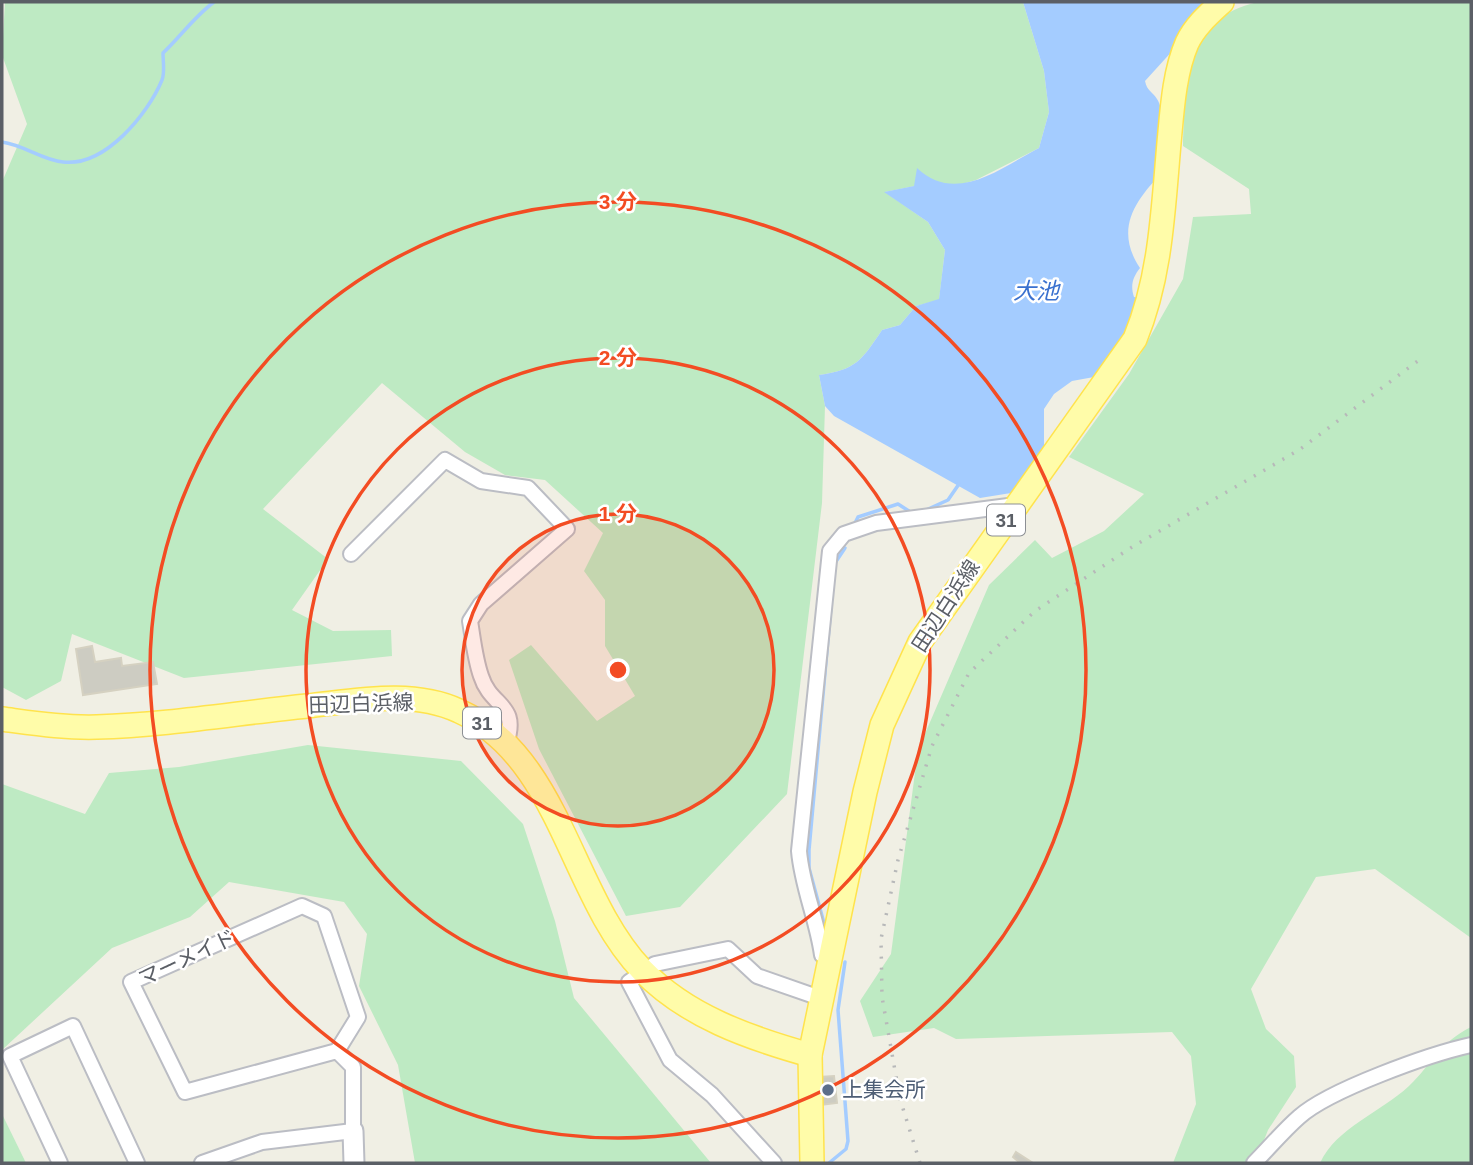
<svg xmlns="http://www.w3.org/2000/svg" width="1473" height="1165" font-family="Helvetica,'Noto Sans JP',sans-serif">
  <style>
    .green { fill: #beeac3 }
    .water { fill: #a4ccff }
    .lines { fill: none; stroke-linecap: round; stroke-linejoin: round }
    .stream { stroke: #a4ccff; stroke-width: 3.5 }
    .building { fill: #cdccc2; stroke: #d5d1c1; stroke-width: 2 }
    .minor-casing { stroke: #bbbdc4; stroke-width: 18 }
    .tertiary-casing { stroke: #bbbdc4; stroke-width: 23 }
    .primary-casing { stroke: #ffe34d; stroke-width: 26 }
    .minor { stroke: #fff; stroke-width: 14 }
    .tertiary { stroke: #fff; stroke-width: 19 }
    .primary { stroke: #fffca9; stroke-width: 23 }
    .rail { stroke: #b7b8b9; stroke-width: 3.5; stroke-dasharray: 2 9; stroke-linecap: butt }
    .ring { fill: none; stroke: #f34c23; stroke-width: 3.5 }
    .service-dot { fill: #5c6f8a; stroke: #fff; stroke-width: 2.5 }
    .labels { text-anchor: middle; stroke-width: 5; stroke-linejoin: round; paint-order: stroke }
    .shield { fill: #fff; stroke: #8c8f94; stroke-width: 2 }
    .shield-label { font-size: 19px; font-weight: bold; fill: #5b5f66 }
    .street-label { font-size: 21px; fill: #5b5f66; stroke: #fff }
    .service-label { font-size: 21px; fill: #4e5e75; stroke: #fff; text-anchor: start }
    .water-label { font-size: 23px; font-style: italic; fill: #3a71cf; stroke: #fff }
    .centre { fill: #f34c23; stroke: #fff; stroke-width: 3.5 }
    .ring-label { font-size: 21px; text-anchor: middle; font-weight: bold; fill: #f34c23; stroke: #fff; stroke-width: 5; stroke-linejoin: round; paint-order: stroke }
  </style>
  <rect width="100%" height="100%" fill="#f0efe4"/>
  <g class="green">
    <path d="M5,2H1023L1044,71L1049,112L1039,148L976,180L952,187L927,178L915,186L885,192L928,222L945,250L939,300L916,306L900,325L882,330C862,360 856,370 819,375L825,406L822,503L787,794L680,907L626,916L539,749L509,660L531,645L597,721L635,696L605,646V600L584,571L603,533L545,480L505,475L465,452L382,383L263,509L328,559L292,610L333,631L391,630L392,656L184,678L72,634L61,681L26,700L2,687V182L27,124L2,55Z"/>
    <path d="M1258,2H1471V938L1375,869L1316,877L1251,989L1266,1029L1294,1056L1296,1087L1268,1130L1255,1163H1173L1196,1104L1191,1056L1172,1032L956,1039L934,1028L873,1037L860,1001L891,954L918,750L989,585L1035,540L1052,558L1104,531L1144,494L1069,457L1129,374L1183,279L1193,217L1251,214L1249,189L1183,146C1186,82 1182,19 1258,2Z"/>
    <polygon points="308,745 461,761 523,824 555,921 574,998 711,1163 415,1163 398,1065 359,986 367,934 344,902 229,882 190,917 112,948 2,1050 2,784 85,814 109,773 179,767"/>
    <path d="M1471,1027V1163H1320C1337,1127 1380,1113 1409,1086C1433,1063 1439,1043 1471,1027Z"/>
    <polygon points="2,1114 26,1163 2,1163"/>
  </g>
  <path class="water" d="M1023,2H1205L1197,9L1175,48L1145,81C1147,91 1152,91 1157,99C1166,112 1163,154 1164,171C1135,200 1114,229 1140,268C1133,277 1130,285 1134,297L1145,299L1107,369L1094,377L1072,381L1054,394L1044,409V452L1011,493L980,498L834,416L825,406L819,375C856,370 862,360 882,330L900,325L916,306L939,299L945,250L928,222L884,192L914,186L917,168C956,205 1000,168 1039,148L1049,112L1044,71Z"/>
  <g class="lines">
    <g class="stream">
      <path d="M2,142C24,145 42,160 63,162C105,167 148,114 162,80C165,73 163,61 163,53C181,36 194,17 214,2"/>
      <polyline points="926,510 948,500 959,484"/>
      <polyline points="855,523 858,517 898,504 912,513"/>
      <polyline points="835,563 845,548"/>
      <polyline points="825,927 809,868 809,850 831,606"/>
      <polyline points="829,1163 846,1149 848,1141 838,1010 845,962"/>
    </g>
  </g>
  <g class="building">
    <polygon points="92,646 95,662 121,658 122,666 153,662 157,684 83,695 76,649"/>
    <polygon points="834,1076 837,1103 821,1105 819,1077"/>
    <polygon points="1016,1152 1033,1163 1020,1163 1013,1157"/>
  </g>
  <g class="lines">
    <g class="minor-casing">
      <g id="minor">
        <path d="M351,554L445,460L481,481L528,488L567,529L481,604L470,621C473,639 475,659 481,676C491,708 520,703 506,744"/>
        <path d="M829,959L822,955C817,919 802,887 799,851L830,551L844,534L876,523L1016,505"/>
        <polyline points="60,1163 10,1056 73,1026 137,1163"/>
        <polyline points="202,1163 262,1142 353,1131 353,1067 337,1051 358,1017 324,916 302,906 131,982 185,1092 337,1051"/>
        <polyline points="774,1163 712,1095 670,1060 629,982 655,964 728,949 757,976 823,999"/>
        <path d="M1254,1163C1269,1148 1283,1131 1299,1117C1329,1090 1430,1054 1471,1045"/>
      </g>
    </g>
    <g class="tertiary-casing">
      <polyline id="tertiary" points="353,1131 354,1163"/>
    </g>
    <g class="primary-casing">
      <g id="primary">
        <path d="M2,719C33,723 65,728 97,727C167,725 237,713 307,706C355,701 413,689 459,711C561,757 570,895 642,970C686,1016 749,1038 810,1055"/>
        <path d="M812,1163L810,1055L865,792L882,725L920,642L1135,339C1161,276 1163,210 1169,143C1172,111 1174,73 1187,43C1195,26 1209,14 1222,2"/>
      </g>
    </g>
    <use href="#minor" class="minor"/>
    <use href="#tertiary" class="tertiary"/>
    <use href="#primary" class="primary"/>
    <polyline class="rail" points="920,1163 900,1099 882,997 881,939 898,860 932,746 969,673 1035,611 1132,547 1299,450 1419,360"/>
  </g>
  <circle cx="618" cy="670" r="156" fill="#f34c23" fill-opacity=".12"/>
  <g class="ring">
    <circle cx="618" cy="670" r="156"/>
    <circle cx="618" cy="670" r="312"/>
    <circle cx="618" cy="670" r="468"/>
  </g>
  <circle class="service-dot" cx="828" cy="1090" r="7"/>
  <g class="labels">
    <g class="shield">
      <rect x="987" y="504.5" width="38" height="31" rx="5"/>
      <rect x="463" y="707.5" width="38" height="31" rx="5"/>
    </g>
    <g class="shield-label">
      <text x="1006" y="527">31</text>
      <text x="482" y="730">31</text>
    </g>
    <g class="street-label">
      <text transform="translate(946 606) rotate(-57)" y="7">田辺白浜線</text>
      <text transform="translate(361 704) rotate(-2)" y="7">田辺白浜線</text>
      <text transform="translate(187 958) rotate(-25)" y="7">マーメイド</text>
    </g>
    <g class="service-label">
      <text x="842" y="1097">上集会所</text>
    </g>
    <g class="water-label">
      <text x="1036" y="299">大池</text>
    </g>
  </g>
  <circle cx="618" cy="670" r="10" class="centre"/>
  <g class="ring-label">
    <text x="618" y="209">3 分</text>
    <text x="618" y="365">2 分</text>
    <text x="618" y="521">1 分</text>
  </g>
  <rect width="1473" height="1165" fill="none" stroke="#5b5f66" stroke-width="7"/>
</svg>
